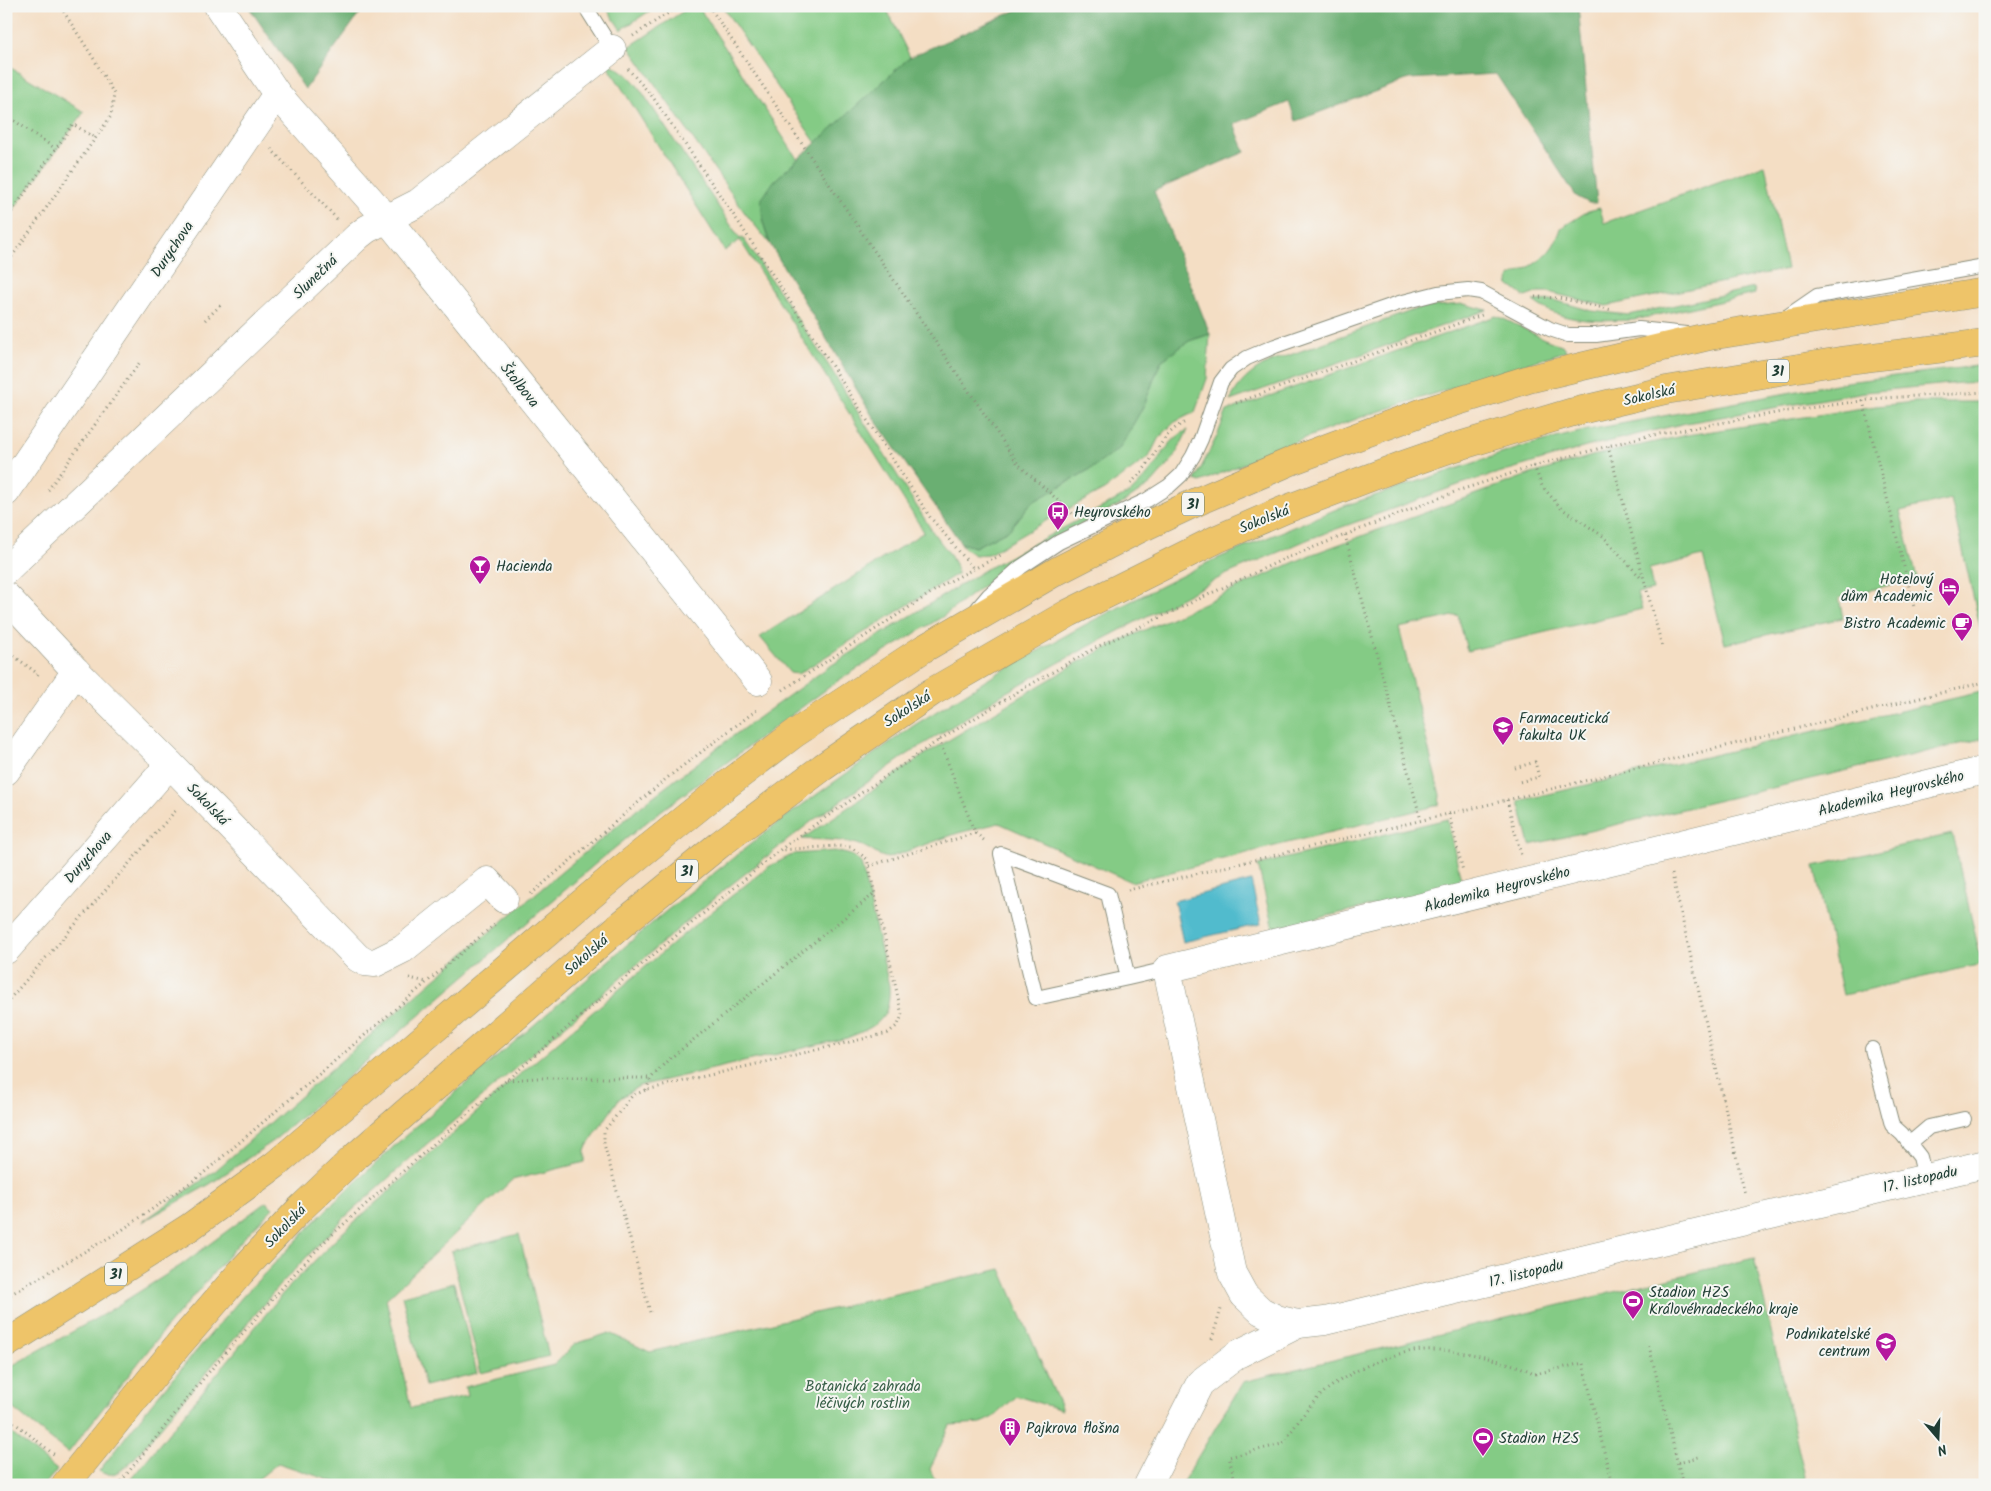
<svg xmlns="http://www.w3.org/2000/svg" width="1991" height="1491" font-family="Kalam,sans-serif">
  <style>
    .green { fill: #84cb85; stroke: #52845c }
    .forest { fill: #6baf72; stroke: #457653 }
    .water { fill: #51bbcd; stroke: #387c80 }
    .lines { fill: none; stroke-linecap: round; stroke-linejoin: round }
    .lane-casing { stroke: #8a8e7c; stroke-width: 16 }
    .street-casing { stroke: #8a8e7c; stroke-width: 29 }
    .primary-casing { stroke: #8a8e7c; stroke-width: 29 }
    .path { stroke: #8a8e7c; stroke-width: 3; stroke-dasharray: 1 4; stroke-linecap: butt }
    .lane { stroke: #fff; stroke-width: 14 }
    .street { stroke: #fff; stroke-width: 28 }
    .primary { stroke: #eec469; stroke-width: 28 }
    .labels { text-anchor: middle; stroke-width: 4; stroke-linejoin: round; paint-order: stroke }
    .shield { fill: #f6f6f2; stroke: #60746d; stroke-width: 1 }
    .shield-label { font-size: 14px; font-weight: bold; fill: #1f3d34 }
    .street-label { font-size: 15px; fill: #1f3d34; stroke: #f6f6f2 }
    .poi-label { font-size: 15px; fill: #1f3d34; stroke: #f6f6f2; text-anchor: start }
    .park-label { font-size: 15px; fill: #386048; stroke: #f6f6f2 }
  </style>
  <rect width="100%" height="100%" fill="#f6f6f2"/>
  <filter id="ink" filterUnits="userSpaceOnUse"><feTurbulence type="fractalNoise" baseFrequency=".02" numOctaves="2"/><feDisplacementMap in="SourceGraphic" scale="10" xChannelSelector="R" yChannelSelector="G"/><feConvolveMatrix kernelMatrix="1 2 1 2 8 2 1 2 1" color-interpolation-filters="sRGB"/></filter>
  <filter id="wash" filterUnits="userSpaceOnUse"><feTurbulence type="fractalNoise" baseFrequency=".0096" numOctaves="4" result="noise"/><feDisplacementMap in="SourceGraphic" scale="20" xChannelSelector="R" yChannelSelector="G"/><feGaussianBlur stdDeviation="1.12" result="paint"/><feColorMatrix in="noise" values="0 0 0 0 0 0 0 0 0 0 0 0 0 0 0 0 0 1.4 0 .05"/><feComposite in="paint" operator="in"/></filter>
  <g filter="url(#wash)">
    <rect width="100%" height="100%" fill="#f4dec4"/>
    <g class="green">
      <polygon points="605,6 657,6 621,30"/>
      <polygon points="691,6 698,6 798,160 774,181 763,222 770,244 745,213 629,47"/>
      <polygon points="722,6 885,6 910,57 816,143"/>
      <path d="M606,63C621,67 631,77 640,89L740,239L743,238L829,366L934,534L949,553L956,566L957,574L798,674L790,673L760,637L924,532L740,240L725,251Z"/>
      <polygon points="6,65 84,112 6,220"/>
      <path d="M1765,165L1787,269L1606,306L1548,292H1539L1525,297L1509,285L1508,281L1510,276C1535,266 1553,255 1561,228L1588,211L1600,208L1604,223Z"/>
      <path d="M1754,288L1755,294L1634,320C1600,321 1562,324 1533,301L1554,300L1592,311L1629,315Z"/>
      <path d="M1464,304L1487,310L1230,401C1238,383 1251,372 1268,363L1422,307Z"/>
      <path d="M1496,316C1519,324 1538,339 1562,345L1566,351L1362,417L1305,438L1200,482L1195,480L1217,436L1227,411Z"/>
      <polygon points="1210,334 1207,379 1195,412 1175,422 1158,439 1149,457 1104,490 1049,519 989,554 975,555 965,549 961,543 975,547 1010,529 1031,503 1094,467 1144,405 1161,361 1189,341"/>
      <path d="M1985,365V382L1960,383L1865,392L1686,423L1593,445L1461,484L1309,539L1225,575L1071,656L1003,694L905,756L812,821L718,895L414,1155L344,1218L278,1287L133,1460C123,1469 112,1480 99,1471L152,1403L244,1295L326,1210L404,1137L665,912L781,820L913,726L998,673L1090,622L1211,561L1344,506L1528,445L1588,430L1846,382Z"/>
      <path d="M1916,402H1985V648L1951,499L1900,511L1917,578L1839,598L1843,618L1838,619L1725,644L1703,556L1649,569L1653,590L1637,593L1642,609L1467,651L1458,615L1399,628L1435,775L1440,795L1439,805L1131,882L999,823L958,833L888,858C875,855 874,851 863,846C847,839 820,840 802,839L924,755L1077,663L1129,637L1310,555L1528,475L1592,456L1687,435L1876,406Z"/>
      <path d="M1188,430L1174,458L1151,484L1123,503L1031,550L942,617L839,680L658,813L600,860L272,1142L210,1184L142,1222L215,1171L454,962L565,869L651,798L733,736L827,668L952,590L988,568L1131,492C1139,484 1146,477 1153,468C1163,454 1171,437 1188,430Z"/>
      <polygon points="1985,691 1985,738 1530,845 1519,801"/>
      <polygon points="1447,819 1462,884 1273,929 1258,865"/>
      <polygon points="1952,834 1982,964 1843,995 1814,866"/>
      <path d="M835,851L851,855L861,863L889,986C891,1021 876,1026 847,1038L639,1086L619,1099L587,1146L585,1151V1162L512,1180L386,1299L411,1408L467,1396L465,1387L554,1365L575,1344L609,1333L650,1352L1001,1269L1062,1410L1017,1396L993,1417L981,1423L950,1425L930,1469L937,1485H344L278,1463L251,1485H126L284,1292L340,1235L498,1093L685,933L768,867L794,854Z"/>
      <polygon points="266,1202 273,1208 241,1241 164,1330 68,1453 6,1403 6,1369 104,1314 180,1266"/>
      <polygon points="519,1234 549,1356 481,1373 451,1251"/>
      <polygon points="1754,1258 1807,1485 1181,1485 1243,1382"/>
      <polygon points="454,1283 477,1373 425,1386 402,1296"/>
      <polygon points="6,1429 57,1470 44,1485 6,1485"/>
    </g>
    <g class="forest">
      <polygon points="248,6 365,6 305,89"/>
      <polygon points="1026,6 1578,6 1597,203 1589,203 1576,196 1496,74 1409,79 1296,121 1289,102 1234,124 1245,152 1154,191 1210,334 1189,341 1161,361 1144,405 1120,448 1094,467 1031,503 1010,529 975,547 961,543 873,417 770,244 763,222 761,200 774,181 910,57"/>
    </g>
    <polygon class="water" points="1251,881 1261,924 1183,942 1174,901"/>
  </g>
  <g filter="url(#ink)">
    <g class="lines">
      <g class="lane-casing">
        <g id="lane">
          <polyline points="585,6 612,49"/>
          <polyline points="1785,318 1817,296 1985,266"/>
          <polyline points="978,608 989,595 1021,567 1059,542 1147,500 1169,486 1181,475 1193,456 1201,439 1221,382 1231,369 1247,358 1275,346 1399,303 1438,293 1468,290 1481,292 1550,329 1568,335 1596,335 1639,329 1686,334"/>
          <polyline points="1128,978 1036,998 1001,854 1108,894 1128,978 1167,969"/>
          <polyline points="1872,1049 1892,1125 1902,1134 1920,1157 1925,1178"/>
          <polyline points="1909,1144 1929,1127 1964,1119"/>
        </g>
      </g>
      <g class="street-casing">
        <g id="street">
          <polyline points="218,6 277,94 388,220 758,681"/>
          <polyline points="6,492 277,94"/>
          <polyline points="6,570 358,236 367,229 418,203 612,49"/>
          <polyline points="6,596 76,671 170,764 358,958 365,962 375,963 403,949 487,881 504,899"/>
          <polyline points="1985,770 1167,969 1232,1273 1244,1295 1261,1311 1277,1319 1298,1324 1325,1321 1985,1164"/>
          <polyline points="6,771 76,671"/>
          <polyline points="6,950 170,764"/>
          <polyline points="1148,1485 1200,1383 1238,1354 1298,1324"/>
        </g>
      </g>
      <g class="primary-casing">
        <g id="primary">
          <polyline points="6,1344 190,1227 275,1165 622,869 724,787 794,734 923,649 1057,571 1139,529 1203,499 1294,460 1423,412 1529,379 1710,336 1985,292"/>
          <polyline points="65,1485 179,1344 241,1272 300,1209 356,1156 622,924 720,844 823,767 932,692 1069,613 1217,539 1284,510 1403,465 1449,449 1573,412 1666,390 1840,361 1985,343"/>
        </g>
      </g>
      <g class="path">
        <polyline points="709,6 1018,464 1073,514"/>
        <polyline points="633,36 679,6"/>
        <polyline points="628,69 652,96 739,223 930,517 974,569"/>
        <polyline points="6,115 56,149"/>
        <polyline points="271,149 337,219"/>
        <polyline points="6,220 73,124 95,138"/>
        <polyline points="6,265 111,116 114,94 94,59 60,6"/>
        <polyline points="1535,297 1559,298 1612,310"/>
        <polyline points="205,320 223,303"/>
        <polyline points="1863,401 1914,607"/>
        <polyline points="1236,403 1482,315"/>
        <polyline points="1608,446 1662,646"/>
        <polyline points="1534,466 1542,486 1561,508 1603,536 1642,579"/>
        <path d="M1131,483C1137,477 1144,470 1149,462C1159,447 1168,429 1186,422"/>
        <polyline points="48,490 140,362"/>
        <polyline points="1345,535 1421,820"/>
        <polyline points="6,650 38,674 37,676"/>
        <polyline points="783,690 946,583 1003,554"/>
        <polyline points="939,740 975,833 985,841"/>
        <polyline points="1515,768 1535,762 1539,777 1519,782"/>
        <polyline points="1507,800 1521,855"/>
        <polyline points="1449,814 1463,871"/>
        <polyline points="869,866 975,833"/>
        <polyline points="1672,874 1745,1195"/>
        <polyline points="1128,890 1507,800 1985,682"/>
        <polyline points="531,894 667,778 758,709"/>
        <polyline points="409,978 427,982"/>
        <polyline points="6,1003 176,810"/>
        <polyline points="507,1080 537,1078 651,1078"/>
        <polyline points="646,1090 651,1078 667,1061 875,893"/>
        <polyline points="6,1297 122,1230 200,1176 495,924"/>
        <polyline points="650,1312 604,1144 604,1131 632,1096 646,1090 888,1033 898,1025 902,1015 867,859 851,847 837,846 781,850"/>
        <polyline points="1212,1339 1221,1309"/>
        <polyline points="1649,1346 1683,1485"/>
        <polyline points="6,1416 56,1456"/>
        <polyline points="1678,1462 1699,1457"/>
        <polyline points="118,1485 207,1374 296,1272 327,1239 463,1118 618,984 780,850 810,828 939,740 1024,688 1099,646 1284,559 1457,491 1541,464 1642,437 1787,411 1883,398 1985,392"/>
        <path d="M1236,1485L1229,1457L1282,1444C1295,1427 1307,1407 1323,1393C1348,1372 1390,1352 1423,1350C1446,1349 1470,1353 1492,1359C1507,1363 1521,1366 1535,1374L1583,1363L1612,1485"/>
      </g>
      <use href="#lane" class="lane"/>
      <use href="#street" class="street"/>
      <use href="#primary" class="primary"/>
    </g>
  </g>
  <defs>
    <g id="bus-pin" transform="scale(1.125)"><path d="M0 17L-7.5 6A9.5 9.5 0 1 1 7.5 6Z" fill="#b5179e" stroke="#f6f6f2"/><path d="M-5-6H5V4H4V6H2V4H-2V6H-4V4H-5ZM-3.5-4V0h7V-4ZM-3.5 1.2v1.5H-2V1.2ZM2 1.2v1.5H3.5V1.2Z" fill="#fff"/></g>
    <g id="bar-pin" transform="scale(1.125)"><path d="M0 17L-7.5 6A9.5 9.5 0 1 1 7.5 6Z" fill="#b5179e" stroke="#f6f6f2"/><path d="M-6-5H6L.8 .8V4.5H3.5V6h-7V4.5H-.8V.8Z" fill="#fff"/></g>
    <g id="hotel-pin" transform="scale(1.125)"><path d="M0 17L-7.5 6A9.5 9.5 0 1 1 7.5 6Z" fill="#b5179e" stroke="#f6f6f2"/><path d="M-6-4.5h1.5V1H6V5H4.5V3h-9V5H-6ZM-4 0a1.8 1.8 0 1 1 3.6 0ZM.5 0V-2.5h3Q6-2.5 6 0Z" fill="#fff"/></g>
    <g id="cafe-pin" transform="scale(1.125)"><path d="M0 17L-7.5 6A9.5 9.5 0 1 1 7.5 6Z" fill="#b5179e" stroke="#f6f6f2"/><path d="M-5.5-4.5H6V0H3Q3 3.5 0 3.5H-2.5Q-5.5 3.5-5.5 0ZM3-3.2v2h1.7v-2ZM-6 4.5H4V6H-6Z" fill="#fff"/></g>
    <g id="university-pin" transform="scale(1.125)"><path d="M0 17L-7.5 6A9.5 9.5 0 1 1 7.5 6Z" fill="#b5179e" stroke="#f6f6f2"/><path d="M0-5L7-2L0 1L-7-2ZM-4 1L0 2.5L4 1V4Q0 6-4 4Z" fill="#fff"/></g>
    <g id="stadium-pin" transform="scale(1.125)"><path d="M0 17L-7.5 6A9.5 9.5 0 1 1 7.5 6Z" fill="#b5179e" stroke="#f6f6f2"/><path d="M0-5a6.5 5 0 1 0 0 10a6.5 5 0 1 0 0-10ZM-3.5-1.8h7v3.6h-7Z" fill="#fff"/></g>
    <g id="school-pin" transform="scale(1.125)"><path d="M0 17L-7.5 6A9.5 9.5 0 1 1 7.5 6Z" fill="#b5179e" stroke="#f6f6f2"/><path d="M0-5L7-2L0 1L-7-2ZM-4 1L0 2.5L4 1V4Q0 6-4 4Z" fill="#fff"/></g>
    <g id="building-pin" transform="scale(1.125)"><path d="M0 17L-7.5 6A9.5 9.5 0 1 1 7.5 6Z" fill="#b5179e" stroke="#f6f6f2"/><path d="M-4-6H4V6H1V3H-1V6H-4ZM-2.5-4.3h1.7v1.8h-1.7ZM.8-4.3h1.7v1.8H.8ZM-2.5-1h1.7V.8h-1.7ZM.8-1h1.7V.8H.8Z" fill="#fff"/></g>
  </defs>
  <g fill-rule="evenodd">
    <use href="#bus-pin" x="1058" y="512"/>
    <use href="#bar-pin" x="480" y="566"/>
    <use href="#hotel-pin" x="1949" y="588"/>
    <use href="#cafe-pin" x="1962" y="623"/>
    <use href="#university-pin" x="1503" y="727"/>
    <use href="#stadium-pin" x="1633" y="1301"/>
    <use href="#school-pin" x="1886" y="1343"/>
    <use href="#building-pin" x="1010" y="1428"/>
    <use href="#stadium-pin" x="1483" y="1438"/>
  </g>
  <g class="labels">
    <g class="shield">
      <rect x="1767" y="359.5" width="22" height="23" rx="4"/>
      <rect x="1182" y="492.5" width="22" height="23" rx="4"/>
      <rect x="676" y="859.5" width="22" height="23" rx="4"/>
      <rect x="105" y="1262.5" width="22" height="23" rx="4"/>
    </g>
    <g class="shield-label">
      <text x="1778" y="376">31</text>
      <text x="1193" y="509">31</text>
      <text x="687" y="876">31</text>
      <text x="116" y="1279">31</text>
    </g>
    <g class="street-label">
      <text transform="translate(172 249) rotate(-56)" y="5">Durychova</text>
      <text transform="translate(315 277) rotate(-44)" y="5">Slunečná</text>
      <text transform="translate(520 385) rotate(51)" y="5">Štolbova</text>
      <text transform="translate(1649 395) rotate(-13)" y="5">Sokolská</text>
      <text transform="translate(1264 519) rotate(-22)" y="5">Sokolská</text>
      <text transform="translate(907 709) rotate(-33)" y="5">Sokolská</text>
      <text transform="translate(1891 793) rotate(-14)" y="5">Akademika Heyrovského</text>
      <text transform="translate(208 804) rotate(46)" y="5">Sokolská</text>
      <text transform="translate(88 857) rotate(-49)" y="5">Durychova</text>
      <text transform="translate(1497 889) rotate(-14)" y="5">Akademika Heyrovského</text>
      <text transform="translate(586 955) rotate(-41)" y="5">Sokolská</text>
      <text transform="translate(1920 1179) rotate(-13)" y="5">17. listopadu</text>
      <text transform="translate(285 1226) rotate(-46)" y="5">Sokolská</text>
      <text transform="translate(1526 1273) rotate(-14)" y="5">17. listopadu</text>
    </g>
    <g class="poi-label">
      <text x="1074" y="517">Heyrovského</text>
      <text x="496" y="571">Hacienda</text>
      <text x="1933" y="584" text-anchor="end">Hotelový<tspan x="1933" dy="17">dům Academic</tspan></text>
      <text x="1946" y="628" text-anchor="end">Bistro Academic</text>
      <text x="1519" y="723">Farmaceutická<tspan x="1519" dy="17">fakulta UK</tspan></text>
      <text x="1649" y="1297">Stadion HZS<tspan x="1649" dy="17">Královéhradeckého kraje</tspan></text>
      <text x="1870" y="1339" text-anchor="end">Podnikatelské<tspan x="1870" dy="17">centrum</tspan></text>
      <text x="1026" y="1433">Pajkrova flošna</text>
      <text x="1499" y="1443">Stadion HZS</text>
    </g>
    <g class="park-label">
      <text x="863" y="1391">Botanická zahrada<tspan x="863" dy="17">léčivých rostlin</tspan></text>
    </g>
  </g>
  <rect width="1991" height="1491" fill="none" stroke="#f6f6f2" stroke-width="25"/>
  <g transform="translate(1938 1438) rotate(161)" stroke="#f6f6f2" stroke-width="4" paint-order="stroke">
  <path d="M0-4L9 19L0 12L-9 19Z" fill="#1f3d34"/>
  <text y="-8" font-size="14" font-weight="bold" text-anchor="middle" fill="#1f3d34">N</text>
  </g>
</svg>
